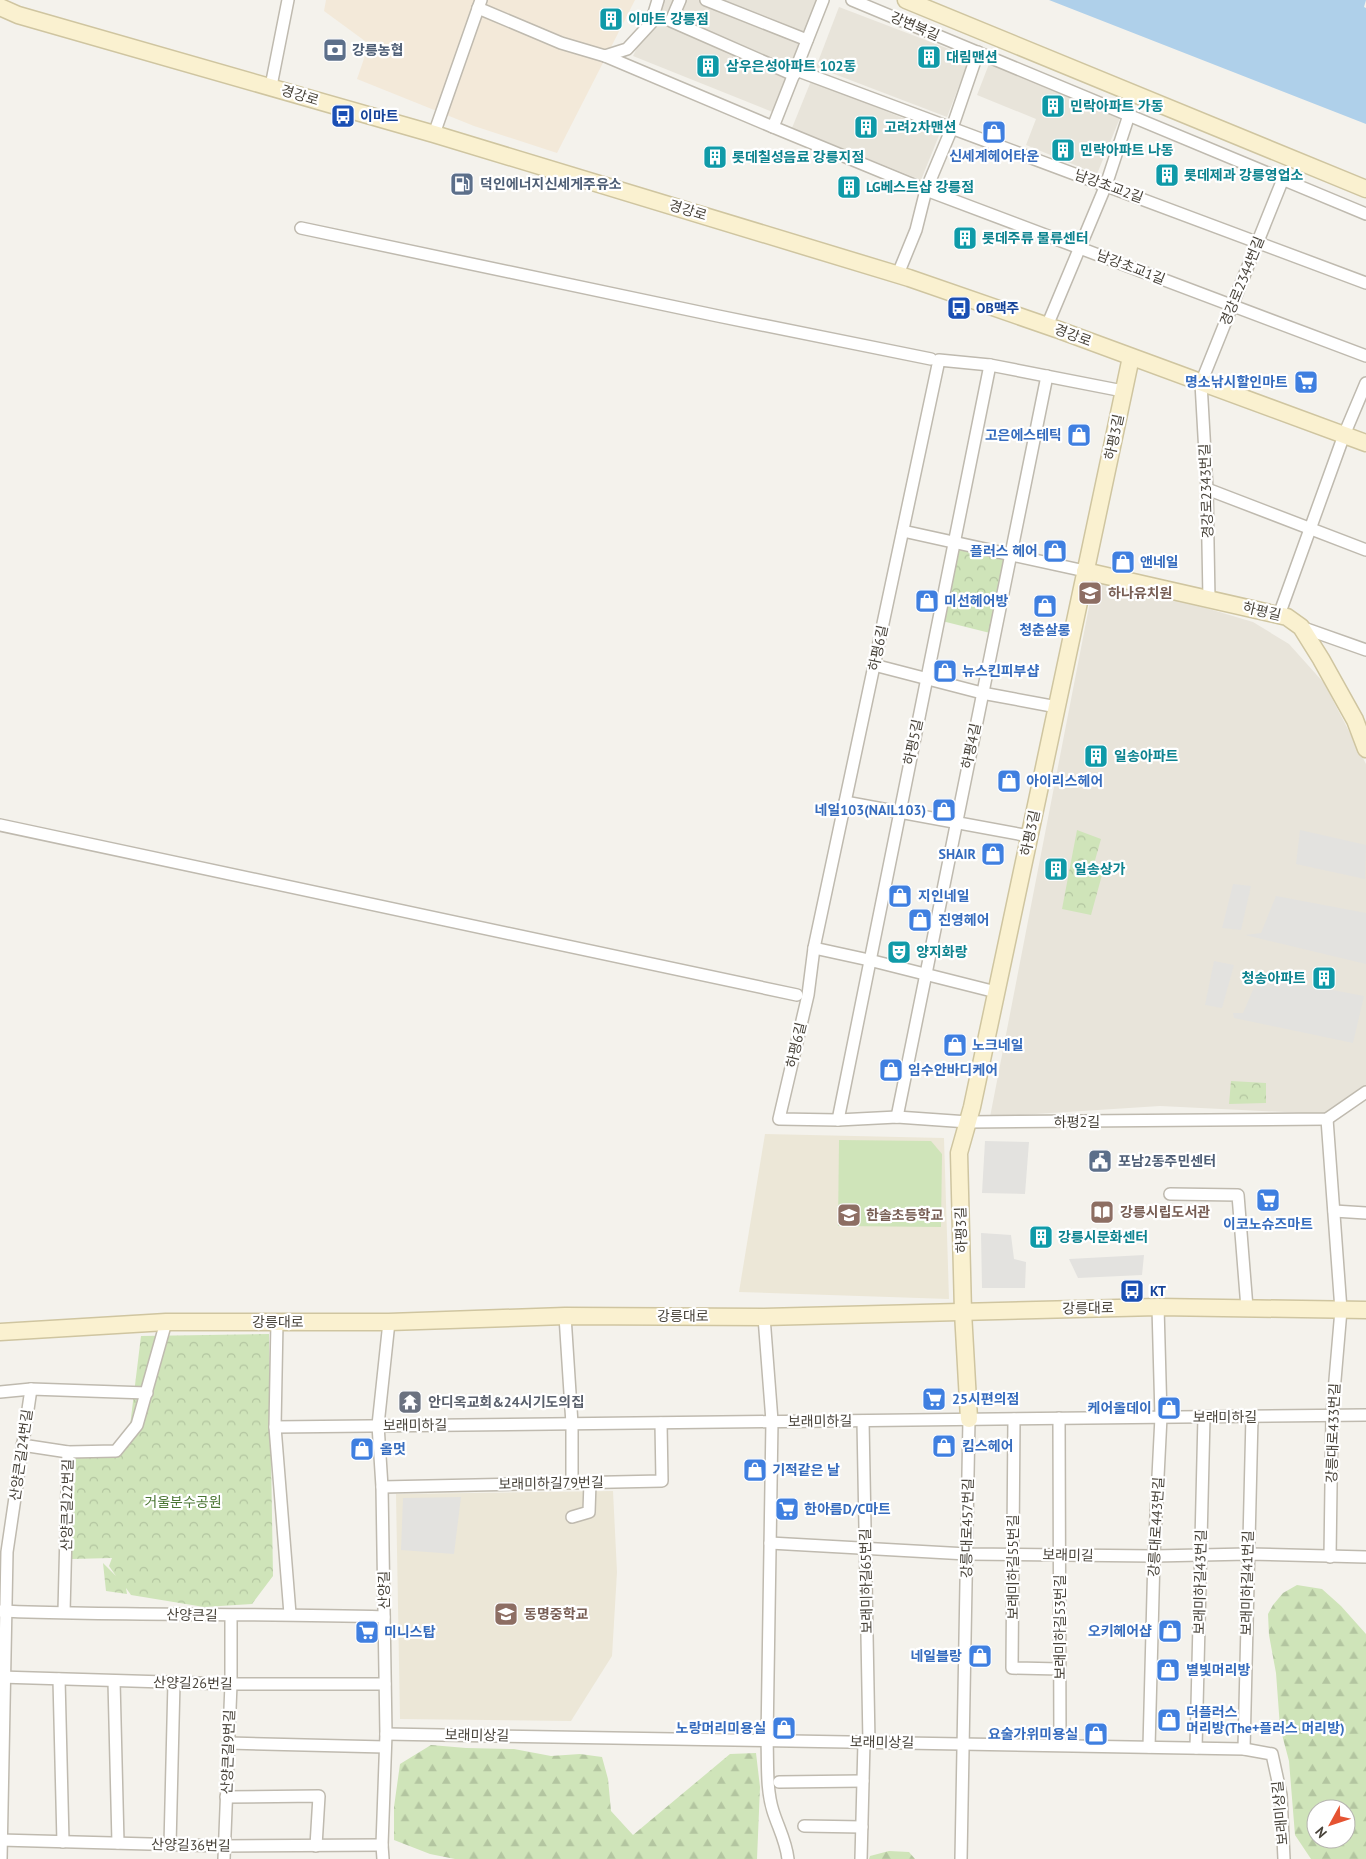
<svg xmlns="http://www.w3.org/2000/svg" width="1366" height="1859" font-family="'PT Sans','Noto Sans KR',sans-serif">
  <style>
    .residential { fill: #e8e4da }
    .commercial { fill: #f3e9d9 }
    .education { fill: #ece7d7 }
    .forest { fill: url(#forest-firs); fill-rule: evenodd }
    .park { fill: url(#park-crowns) }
    .pitch { fill: #cfe4b9 }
    .parking { fill: #e3e2df }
    .water { fill: #afd0ea }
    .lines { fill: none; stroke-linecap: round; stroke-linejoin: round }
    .street-casing { stroke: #bfbaaf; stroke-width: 14 }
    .secondary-casing { stroke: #cfc5a0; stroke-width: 19 }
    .street { stroke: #fff; stroke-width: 11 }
    .secondary { stroke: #faf1d0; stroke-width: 16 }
    .labels { text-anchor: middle; stroke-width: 4.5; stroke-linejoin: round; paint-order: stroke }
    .culture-label { font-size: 14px; font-weight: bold; fill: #0d838f; stroke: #fff; text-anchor: start }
    .street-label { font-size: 14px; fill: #48433a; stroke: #fff }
    .service-label { font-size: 14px; font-weight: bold; fill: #4e5e75; stroke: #fff; text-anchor: start }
    .transit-label { font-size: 14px; font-weight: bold; fill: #164399; stroke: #fff; text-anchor: start }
    .shop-label { font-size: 14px; font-weight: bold; fill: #366cbe; stroke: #fff; text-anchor: start }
    .education-label { font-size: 14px; font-weight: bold; fill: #785e54; stroke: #fff; text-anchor: start }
    .worship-label { font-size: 14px; font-weight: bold; fill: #5b616d; stroke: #fff; text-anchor: start }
    .park-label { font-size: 14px; fill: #497532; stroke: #fff }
  </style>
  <defs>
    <pattern id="forest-firs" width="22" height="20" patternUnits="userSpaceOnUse" patternTransform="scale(1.25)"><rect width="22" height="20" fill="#cfe4b9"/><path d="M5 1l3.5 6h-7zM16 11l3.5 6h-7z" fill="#b3c5a0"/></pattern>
    <pattern id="park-crowns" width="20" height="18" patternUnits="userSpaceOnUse" patternTransform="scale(1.25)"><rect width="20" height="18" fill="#cfe4b9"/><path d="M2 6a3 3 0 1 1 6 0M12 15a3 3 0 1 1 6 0" fill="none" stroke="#b3c5a0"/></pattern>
  </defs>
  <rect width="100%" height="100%" fill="#f4f2ec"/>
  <g class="residential">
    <polygon points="660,0 817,0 775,113 633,56"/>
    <polygon points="839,7 970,57 947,117 816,67"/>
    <polygon points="989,64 1120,118 1097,174 1026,145 1036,119 977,95"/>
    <polygon points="811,81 940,133 921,180 792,128"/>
    <polygon points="1094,581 1162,595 1253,622 1289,644 1324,683 1366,764 1366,1085 1326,1114 1160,1106 990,1117"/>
  </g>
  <polygon class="commercial" points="326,0 635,0 557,153 474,126 357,79 369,44 324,11"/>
  <g class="education">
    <polygon points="765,1134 944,1138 949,1299 739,1292"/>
    <polygon points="613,1491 617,1572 612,1656 571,1721 400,1719 396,1494"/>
  </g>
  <g class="forest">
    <path d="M1297,1585L1322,1589L1341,1606L1366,1634V1859H1311L1295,1835L1289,1761L1280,1727L1276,1673L1269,1635L1268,1614L1273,1605L1283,1593ZM1316,1809H1346V1839H1316Z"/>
    <polygon points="431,1745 466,1748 514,1749 551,1756 580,1754 602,1757 608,1779 611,1811 633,1835 730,1754 756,1753 760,1787 757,1859 455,1859 430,1854 394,1840 394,1807 400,1764"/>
    <polygon points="889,1851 909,1852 915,1859 869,1859 870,1856"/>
  </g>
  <g class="park">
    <polygon points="957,548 1006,558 990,633 942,621"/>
    <polygon points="1077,830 1101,839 1092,871 1102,875 1091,915 1062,909"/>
    <polygon points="1231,1081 1266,1083 1266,1103 1229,1104"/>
    <polygon points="269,1334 273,1576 252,1604 204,1607 131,1595 126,1588 127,1594 106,1591 103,1563 116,1576 109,1566 112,1558 72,1559 71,1452 112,1447 130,1426 141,1336"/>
  </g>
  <polygon class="pitch" points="839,1140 931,1141 942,1154 941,1227 838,1226"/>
  <g class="parking">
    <polygon points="1300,830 1366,845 1365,879 1296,864"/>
    <polygon points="1233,884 1251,886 1241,930 1222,928"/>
    <polygon points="1276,896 1366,913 1366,964 1245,935 1261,933"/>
    <polygon points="1214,961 1234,965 1222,1008 1205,1005"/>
    <polygon points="1259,976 1364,996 1353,1043 1234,1018 1233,1013 1243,1013"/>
    <polygon points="985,1141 1029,1142 1025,1194 982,1193"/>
    <polygon points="981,1233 1011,1235 1014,1259 1026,1262 1025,1288 982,1288"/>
    <polygon points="1144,1255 1142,1275 1078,1278 1069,1259"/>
    <polygon points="461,1497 454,1554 401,1550 403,1498"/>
  </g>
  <polygon class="water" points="1049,0 1366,0 1364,7 1366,8 1366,124"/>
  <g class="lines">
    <g class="street-casing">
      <g id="street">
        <polyline points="680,0 671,21 794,75"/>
        <polyline points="706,0 807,40"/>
        <polyline points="823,0 773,127 926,190 1366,356"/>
        <polyline points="852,0 1366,214"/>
        <polyline points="478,8 561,43 605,56 627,49 651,23 658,0"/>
        <polyline points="605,56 773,127"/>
        <polyline points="796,70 1366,283"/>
        <polyline points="271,86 288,0"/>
        <polyline points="434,134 481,0"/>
        <polyline points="301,228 718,316 931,359"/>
        <polyline points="898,274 916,230 926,190 952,128 978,52"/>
        <polyline points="1047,326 1106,185 1129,115"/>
        <polyline points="1123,391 990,365 939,360 814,948 808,995 779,1119 838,1120 897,1117 968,1122 1327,1119 1366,1092"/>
        <polyline points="1207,489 1366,550"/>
        <polyline points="903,531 1085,571"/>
        <polyline points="1209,599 1207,489 1201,383 1283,179"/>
        <polyline points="1279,615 1344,435 1366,383"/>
        <polyline points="1301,627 1366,650"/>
        <polyline points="874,665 982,693 1057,707"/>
        <polyline points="845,802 1029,836"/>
        <polyline points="0,825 797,995"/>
        <polyline points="814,948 869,960 996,992"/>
        <polyline points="897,1117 1047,376"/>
        <polyline points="1327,1119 1341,1310 1332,1415 1330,1557"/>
        <polyline points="838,1120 990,365"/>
        <polyline points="1170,1194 1238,1195 1247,1308"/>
        <polyline points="1334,1211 1366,1213"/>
        <polyline points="565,1316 572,1424 572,1483"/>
        <path d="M764,1317L772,1421L767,1740C768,1763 766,1789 773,1811C778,1827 786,1841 788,1859"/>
        <polyline points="277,1322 275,1427 290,1614"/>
        <polyline points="0,1392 31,1389 147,1393"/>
        <polyline points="1059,1418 1060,1745"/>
        <polyline points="1014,1419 1012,1668 1060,1669"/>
        <polyline points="863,1421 869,1742"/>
        <polyline points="275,1427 1366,1415"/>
        <polyline points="22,1445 68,1452 116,1451 137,1425 166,1322"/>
        <polyline points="382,1487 662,1481 661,1423"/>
        <polyline points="572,1517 589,1512 590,1482"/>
        <polyline points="770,1543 967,1554 1154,1556 1248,1554 1366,1557"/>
        <path d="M0,1611C128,1616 256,1613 384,1617"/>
        <polyline points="64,1612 68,1452"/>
        <polyline points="0,1677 231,1684 385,1684"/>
        <polyline points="59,1679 63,1842"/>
        <polyline points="114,1681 118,1843"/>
        <polyline points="386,1734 1244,1749 1272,1754 1281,1795 1284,1859"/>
        <polyline points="229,1743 385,1747"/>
        <polyline points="1149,1747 1154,1556 1161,1417 1158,1307"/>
        <polyline points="1196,1748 1204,1417"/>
        <polyline points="1244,1749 1252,1417"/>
        <polyline points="779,1782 863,1781"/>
        <polyline points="226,1797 319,1796 316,1846"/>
        <polyline points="804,1826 862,1827"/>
        <polyline points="0,1840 224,1846 382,1845"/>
        <polyline points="170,1845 174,1682"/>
        <polyline points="1,1859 7,1552 31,1389"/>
        <polyline points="224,1859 231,1684 231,1616"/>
        <polyline points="383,1859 382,1845 386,1734 382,1487 378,1425 389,1322"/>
        <polyline points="861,1859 864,1742"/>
        <polyline points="961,1859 969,1419"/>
      </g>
    </g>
    <g class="secondary-casing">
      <g id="secondary">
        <polyline points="906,0 1366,189"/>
        <polyline points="0,7 18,15 434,134 909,278 1059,330 1366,443"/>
        <polyline points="1085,571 1287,617 1301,627 1321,659 1355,720 1366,749"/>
        <polyline points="0,1332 166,1322 389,1322 565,1316 764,1317 1158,1307 1366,1310"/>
        <polyline points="969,1419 963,1312 959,1153 972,1107 1131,357"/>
      </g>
    </g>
    <use href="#street" class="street"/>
    <use href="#secondary" class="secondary"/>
  </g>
  <defs>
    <g id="building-square" transform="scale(1.25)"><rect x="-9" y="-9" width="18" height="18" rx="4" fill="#0f9aa8" stroke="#fff"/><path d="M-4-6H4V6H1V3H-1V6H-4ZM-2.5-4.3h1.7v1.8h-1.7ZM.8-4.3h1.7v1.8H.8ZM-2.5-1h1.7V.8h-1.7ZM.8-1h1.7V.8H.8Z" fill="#fff"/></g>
    <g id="bank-square" transform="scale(1.25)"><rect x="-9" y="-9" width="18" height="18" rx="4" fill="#5c6f8a" stroke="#fff"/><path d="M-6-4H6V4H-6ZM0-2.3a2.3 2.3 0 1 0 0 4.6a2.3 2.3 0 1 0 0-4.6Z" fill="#fff"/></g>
    <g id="bus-square" transform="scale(1.25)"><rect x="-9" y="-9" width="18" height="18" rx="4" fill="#1a4fb4" stroke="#fff"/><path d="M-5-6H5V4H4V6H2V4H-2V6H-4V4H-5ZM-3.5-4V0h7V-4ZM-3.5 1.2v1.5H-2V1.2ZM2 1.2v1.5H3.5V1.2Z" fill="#fff"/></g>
    <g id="shop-square" transform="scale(1.25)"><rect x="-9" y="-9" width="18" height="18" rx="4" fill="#3f7fe0" stroke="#fff"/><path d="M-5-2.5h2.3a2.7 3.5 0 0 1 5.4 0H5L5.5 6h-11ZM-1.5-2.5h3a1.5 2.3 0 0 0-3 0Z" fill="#fff"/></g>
    <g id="fuel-square" transform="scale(1.25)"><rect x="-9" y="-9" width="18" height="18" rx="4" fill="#5c6f8a" stroke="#fff"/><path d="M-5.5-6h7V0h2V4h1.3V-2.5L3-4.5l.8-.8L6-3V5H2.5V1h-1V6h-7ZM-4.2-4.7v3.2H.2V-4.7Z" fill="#fff"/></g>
    <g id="supermarket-square" transform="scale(1.25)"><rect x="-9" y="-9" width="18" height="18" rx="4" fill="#3f7fe0" stroke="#fff"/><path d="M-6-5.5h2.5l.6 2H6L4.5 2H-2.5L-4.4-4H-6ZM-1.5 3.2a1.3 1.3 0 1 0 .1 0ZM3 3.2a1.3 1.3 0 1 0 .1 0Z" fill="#fff"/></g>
    <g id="school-square" transform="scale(1.25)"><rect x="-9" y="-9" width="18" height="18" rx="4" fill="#8d6e63" stroke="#fff"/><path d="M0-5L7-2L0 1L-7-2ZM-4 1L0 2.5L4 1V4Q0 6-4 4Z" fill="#fff"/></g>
    <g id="theatre-square" transform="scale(1.25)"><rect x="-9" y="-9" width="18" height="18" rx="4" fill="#0f9aa8" stroke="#fff"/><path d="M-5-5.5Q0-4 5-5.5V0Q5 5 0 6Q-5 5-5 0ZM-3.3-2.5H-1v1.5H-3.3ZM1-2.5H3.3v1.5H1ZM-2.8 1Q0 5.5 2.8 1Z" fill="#fff"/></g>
    <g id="civic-square" transform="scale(1.25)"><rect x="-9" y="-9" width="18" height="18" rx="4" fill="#5c6f8a" stroke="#fff"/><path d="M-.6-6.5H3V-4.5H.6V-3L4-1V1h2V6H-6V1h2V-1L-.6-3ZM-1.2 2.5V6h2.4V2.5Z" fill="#fff"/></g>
    <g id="library-square" transform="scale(1.25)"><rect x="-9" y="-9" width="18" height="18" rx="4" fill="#8d6e63" stroke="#fff"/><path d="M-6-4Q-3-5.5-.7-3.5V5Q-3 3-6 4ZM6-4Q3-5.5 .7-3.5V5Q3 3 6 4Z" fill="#fff"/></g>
    <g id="temple-square" transform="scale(1.25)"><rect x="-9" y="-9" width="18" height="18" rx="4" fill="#6b7280" stroke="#fff"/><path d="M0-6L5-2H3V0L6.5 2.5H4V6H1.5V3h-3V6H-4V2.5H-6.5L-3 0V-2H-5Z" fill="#fff"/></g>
  </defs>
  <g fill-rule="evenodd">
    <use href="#building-square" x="611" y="19"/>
    <use href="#bank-square" x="335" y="50"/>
    <use href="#building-square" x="929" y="57"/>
    <use href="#building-square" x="708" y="66"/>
    <use href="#building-square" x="1053" y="106"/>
    <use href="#bus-square" x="343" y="116"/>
    <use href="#building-square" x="866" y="127"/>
    <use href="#shop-square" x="994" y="132"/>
    <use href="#building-square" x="1063" y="150"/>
    <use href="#building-square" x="715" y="157"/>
    <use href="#building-square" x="1167" y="175"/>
    <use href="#fuel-square" x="462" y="184"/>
    <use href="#building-square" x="849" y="187"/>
    <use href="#building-square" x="965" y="238"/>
    <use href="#bus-square" x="959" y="308"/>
    <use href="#supermarket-square" x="1306" y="382"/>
    <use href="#shop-square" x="1079" y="435"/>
    <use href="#shop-square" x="1055" y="551"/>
    <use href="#shop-square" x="1123" y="562"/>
    <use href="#school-square" x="1090" y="593"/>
    <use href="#shop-square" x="927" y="601"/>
    <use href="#shop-square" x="1045" y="606"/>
    <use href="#shop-square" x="945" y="671"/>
    <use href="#building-square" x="1096" y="756"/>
    <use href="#shop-square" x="1009" y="781"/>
    <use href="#shop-square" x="944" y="810"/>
    <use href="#shop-square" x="993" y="854"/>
    <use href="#building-square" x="1056" y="869"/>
    <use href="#shop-square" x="900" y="896"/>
    <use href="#shop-square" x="920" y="920"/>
    <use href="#theatre-square" x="899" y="952"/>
    <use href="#building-square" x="1324" y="978"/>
    <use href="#shop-square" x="955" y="1045"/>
    <use href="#shop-square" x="891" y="1070"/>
    <use href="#civic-square" x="1100" y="1161"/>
    <use href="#supermarket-square" x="1268" y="1200"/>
    <use href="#library-square" x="1102" y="1212"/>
    <use href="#school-square" x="849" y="1215"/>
    <use href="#building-square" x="1041" y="1237"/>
    <use href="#bus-square" x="1132" y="1291"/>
    <use href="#supermarket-square" x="934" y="1399"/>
    <use href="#temple-square" x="410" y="1402"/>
    <use href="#shop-square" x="1169" y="1408"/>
    <use href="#shop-square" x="944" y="1446"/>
    <use href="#shop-square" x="362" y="1449"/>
    <use href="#shop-square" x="755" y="1470"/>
    <use href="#supermarket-square" x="787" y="1509"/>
    <use href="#school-square" x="506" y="1614"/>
    <use href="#shop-square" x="1170" y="1631"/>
    <use href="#supermarket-square" x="367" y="1632"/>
    <use href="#shop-square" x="980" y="1656"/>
    <use href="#shop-square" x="1168" y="1670"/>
    <use href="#shop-square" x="1169" y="1720"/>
    <use href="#shop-square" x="784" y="1728"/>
    <use href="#shop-square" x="1096" y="1734"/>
  </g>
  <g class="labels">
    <g class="culture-label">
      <text x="628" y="24">이마트 강릉점</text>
      <text x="946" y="62">대림맨션</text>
      <text x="726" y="71">삼우은성아파트 102동</text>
      <text x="1070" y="111">민락아파트 가동</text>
      <text x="884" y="132">고려2차맨션</text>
      <text x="1080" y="155">민락아파트 나동</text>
      <text x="732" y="162">롯데칠성음료 강릉지점</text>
      <text x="1184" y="180">롯데제과 강릉영업소</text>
      <text x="866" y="192">LG베스트샵 강릉점</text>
      <text x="982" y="243">롯데주류 물류센터</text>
      <text x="1114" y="761">일송아파트</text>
      <text x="1074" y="874">일송상가</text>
      <text x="916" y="957">양지화랑</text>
      <text x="1306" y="983" text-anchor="end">청송아파트</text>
      <text x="1058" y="1242">강릉시문화센터</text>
    </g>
    <g class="street-label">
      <text transform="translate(915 26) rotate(23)" y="5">강변북길</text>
      <text transform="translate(300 95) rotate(17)" y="5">경강로</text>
      <text transform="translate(1109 186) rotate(20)" y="5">남강초교2길</text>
      <text transform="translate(688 210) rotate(17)" y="5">경강로</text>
      <text transform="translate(1131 267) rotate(21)" y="5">남강초교1길</text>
      <text transform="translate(1242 281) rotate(-68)" y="5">경강로2344번길</text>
      <text transform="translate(1073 335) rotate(20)" y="5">경강로</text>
      <text transform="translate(1114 437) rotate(-78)" y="5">하평3길</text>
      <text transform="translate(1206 491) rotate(-92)" y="5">경강로2343번길</text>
      <text transform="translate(1262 611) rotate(13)" y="5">하평길</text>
      <text transform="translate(878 648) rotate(-78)" y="5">하평6길</text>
      <text transform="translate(913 742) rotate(-78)" y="5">하평5길</text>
      <text transform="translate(971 746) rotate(-78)" y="5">하평4길</text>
      <text transform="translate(1030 833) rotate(-78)" y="5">하평3길</text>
      <text transform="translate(796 1045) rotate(-77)" y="5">하평6길</text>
      <text x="1077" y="1127">하평2길</text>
      <text transform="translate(961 1230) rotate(-92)" y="5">하평3길</text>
      <text transform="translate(1088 1308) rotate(-1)" y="5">강릉대로</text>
      <text x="683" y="1321">강릉대로</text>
      <text x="278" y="1327">강릉대로</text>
      <text x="1225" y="1422">보래미하길</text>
      <text transform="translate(820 1421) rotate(-1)" y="5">보래미하길</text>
      <text transform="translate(415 1425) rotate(-1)" y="5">보래미하길</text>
      <text transform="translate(1333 1433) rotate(-88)" y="5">강릉대로433번길</text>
      <text transform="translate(21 1455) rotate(-82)" y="5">산양큰길24번길</text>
      <text transform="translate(551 1483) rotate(-1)" y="5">보래미하길79번길</text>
      <text transform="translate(67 1505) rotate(-89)" y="5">산양큰길22번길</text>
      <text transform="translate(1156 1527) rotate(-87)" y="5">강릉대로443번길</text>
      <text transform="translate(967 1528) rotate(-89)" y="5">강릉대로457번길</text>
      <text transform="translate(1068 1555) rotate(1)" y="5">보래미길</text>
      <text transform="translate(1013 1567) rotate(-90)" y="5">보래미하길55번길</text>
      <text transform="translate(866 1581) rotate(-91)" y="5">보래미하길65번길</text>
      <text transform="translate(1200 1582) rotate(-89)" y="5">보래미하길43번길</text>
      <text transform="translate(1247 1583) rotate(-89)" y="5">보래미하길41번길</text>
      <text transform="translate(384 1590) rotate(-91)" y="5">산양길</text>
      <text transform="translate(192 1615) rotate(1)" y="5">산양큰길</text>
      <text transform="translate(1060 1627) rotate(-90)" y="5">보래미하길53번길</text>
      <text transform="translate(193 1683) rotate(1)" y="5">산양길26번길</text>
      <text transform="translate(477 1735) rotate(1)" y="5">보래미상길</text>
      <text transform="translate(882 1742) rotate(1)" y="5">보래미상길</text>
      <text transform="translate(228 1752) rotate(-88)" y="5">산양큰길9번길</text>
      <text transform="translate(1280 1813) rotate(-95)" y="5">보래미상길</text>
      <text transform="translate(191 1845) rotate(1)" y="5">산양길36번길</text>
    </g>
    <g class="service-label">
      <text x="352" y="55">강릉농협</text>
      <text x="480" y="189">덕인에너지신세게주유소</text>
      <text x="1118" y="1166">포남2동주민센터</text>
    </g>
    <g class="transit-label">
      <text x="360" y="121">이마트</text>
      <text x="976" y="313">OB맥주</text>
      <text x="1150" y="1296">KT</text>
    </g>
    <g class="shop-label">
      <text x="994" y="161" text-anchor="middle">신세계헤어타운</text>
      <text x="1288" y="387" text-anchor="end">명소낚시할인마트</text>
      <text x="1062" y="440" text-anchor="end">고은에스테틱</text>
      <text x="1038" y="556" text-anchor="end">플러스 헤어</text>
      <text x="1140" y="567">앤네일</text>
      <text x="944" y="606">미선헤어방</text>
      <text x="1045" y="635" text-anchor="middle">청춘살롱</text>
      <text x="962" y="676">뉴스킨피부샵</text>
      <text x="1026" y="786">아이리스헤어</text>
      <text x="926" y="815" text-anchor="end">네일103(NAIL103)</text>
      <text x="976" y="859" text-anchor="end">SHAIR</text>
      <text x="918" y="901">지인네일</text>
      <text x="938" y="925">진영헤어</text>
      <text x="972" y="1050">노크네일</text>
      <text x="908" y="1075">임수안바디케어</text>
      <text x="1268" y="1229" text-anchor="middle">이코노슈즈마트</text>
      <text x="952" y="1404">25시편의점</text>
      <text x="1152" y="1413" text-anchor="end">케어올데이</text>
      <text x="962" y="1451">킴스헤어</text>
      <text x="380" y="1454">올멋</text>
      <text x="772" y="1475">기적같은 날</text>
      <text x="804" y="1514">한아름D/C마트</text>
      <text x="1152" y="1636" text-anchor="end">오키헤어샵</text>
      <text x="384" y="1637">미니스탑</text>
      <text x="962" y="1661" text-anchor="end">네일블랑</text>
      <text x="1186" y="1675">별빛머리방</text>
      <text x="1186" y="1717">더플러스<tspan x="1186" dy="16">머리방(The+플러스 머리방)</tspan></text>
      <text x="766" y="1733" text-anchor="end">노랑머리미용실</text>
      <text x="1078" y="1739" text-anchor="end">요술가위미용실</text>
    </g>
    <g class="education-label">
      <text x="1108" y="598">하나유치원</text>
      <text x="1120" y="1217">강릉시립도서관</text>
      <text x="866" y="1220">한솔초등학교</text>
      <text x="524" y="1619">동명중학교</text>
    </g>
    <g class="worship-label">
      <text x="428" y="1407">안디옥교회&amp;24시기도의집</text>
    </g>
    <g class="park-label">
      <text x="183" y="1507">거울분수공원</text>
    </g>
  </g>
  <g transform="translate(1331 1824) rotate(230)"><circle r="24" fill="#ffffff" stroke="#b6b4b0"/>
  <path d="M0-4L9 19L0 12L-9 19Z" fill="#e55332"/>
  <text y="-8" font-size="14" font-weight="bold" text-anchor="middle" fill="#48433a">N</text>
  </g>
</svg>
